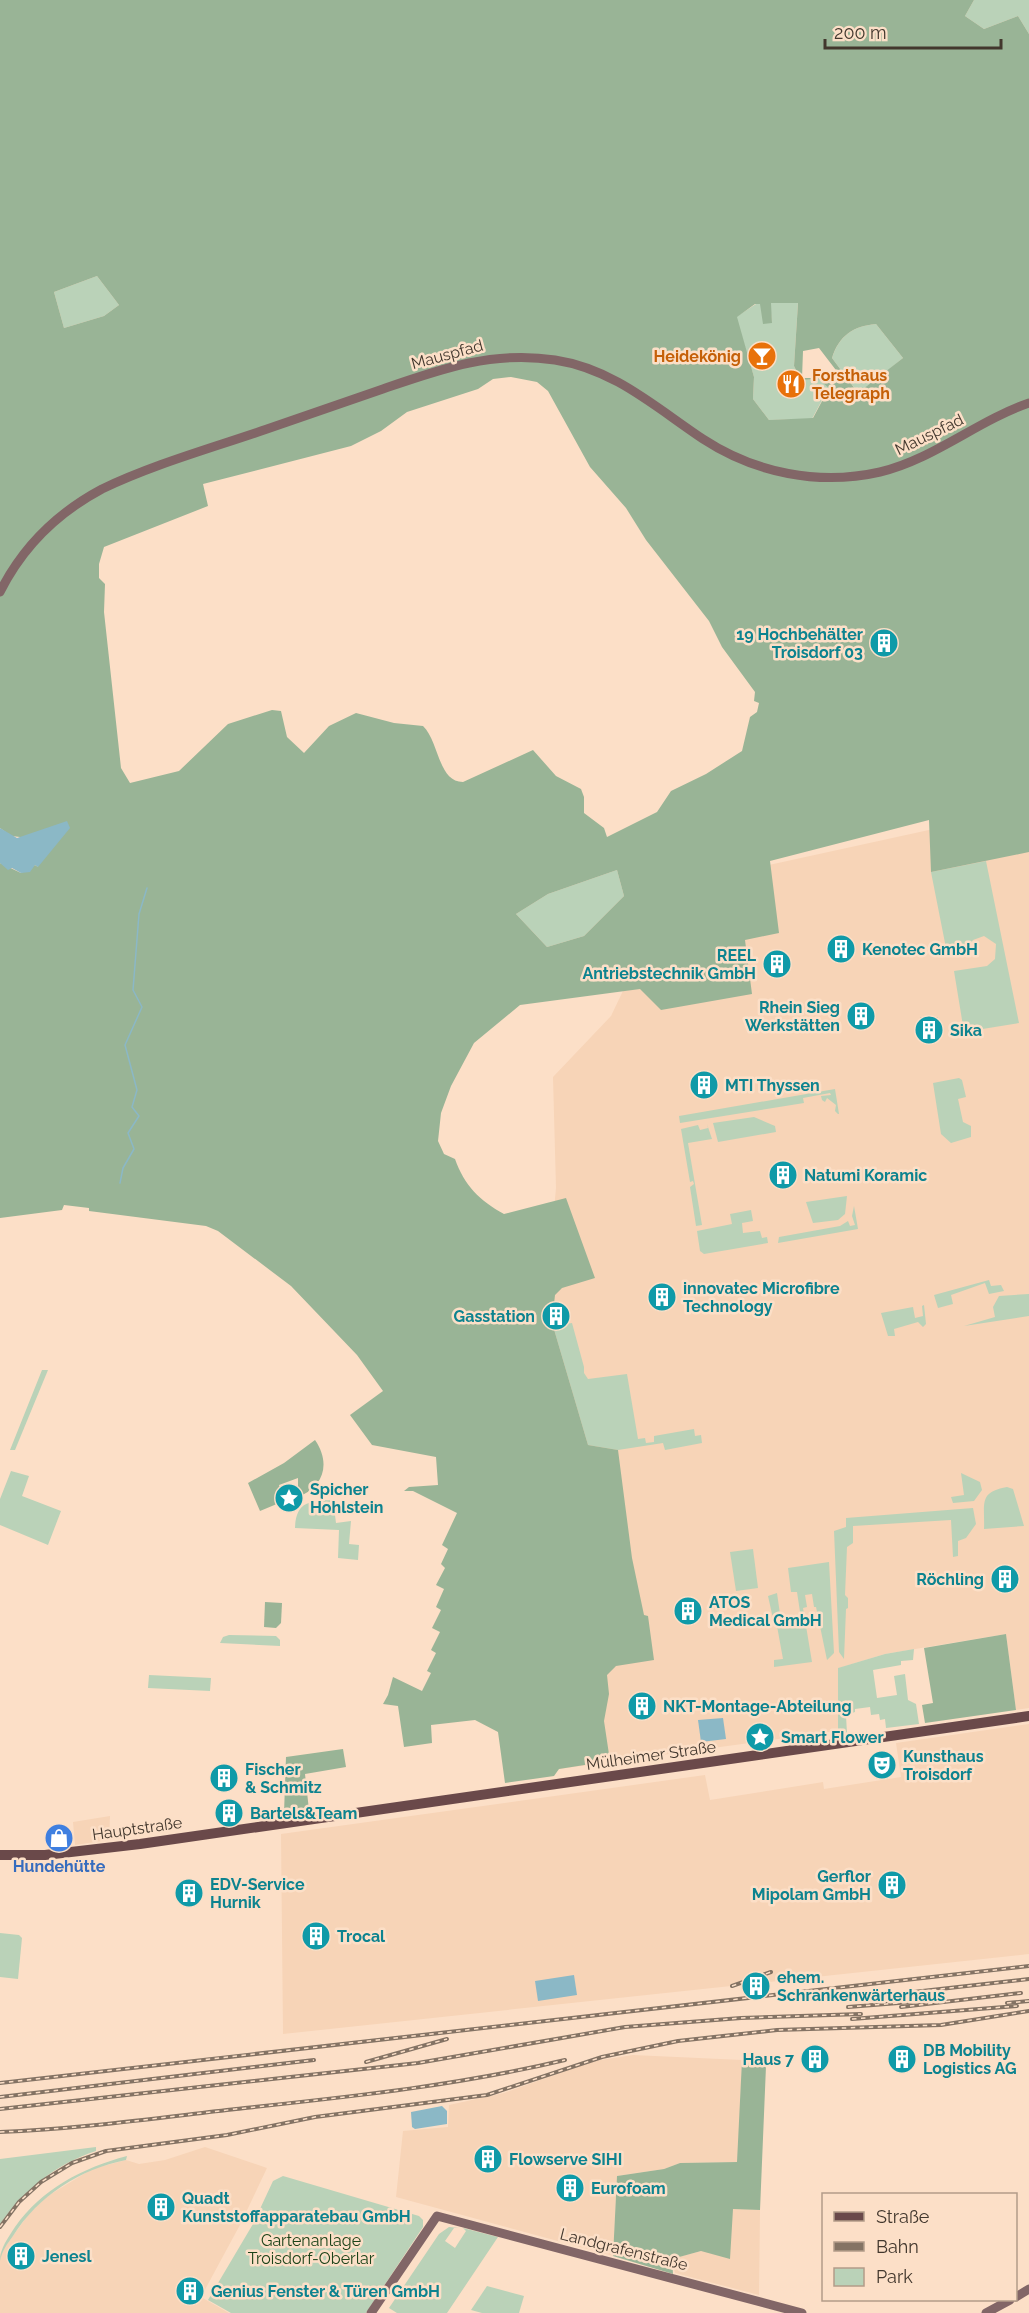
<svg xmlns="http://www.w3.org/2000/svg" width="1029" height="2313" font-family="Raleway,sans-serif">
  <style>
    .built { fill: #f7d4b7 }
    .green { fill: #bad2b8 }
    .forest { fill: #99b496; fill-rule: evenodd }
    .water { fill: #8bb8c6 }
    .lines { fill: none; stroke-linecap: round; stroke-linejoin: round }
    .stream { stroke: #8bb8c6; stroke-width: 1.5 }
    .secondary { stroke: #826667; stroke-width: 9 }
    .primary { stroke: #6a494a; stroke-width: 10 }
    .rail-casing { stroke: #847364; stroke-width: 4 }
    .rail { stroke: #fcdfc7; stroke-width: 1.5; stroke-dasharray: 4.5; stroke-linecap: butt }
    .labels { text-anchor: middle; stroke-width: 5; stroke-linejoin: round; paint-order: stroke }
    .street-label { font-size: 16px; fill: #42372d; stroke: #fcdfc7 }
    .food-label { font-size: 16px; font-weight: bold; fill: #c56008; stroke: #fcdfc7; text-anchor: end }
    .culture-label { font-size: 16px; font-weight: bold; fill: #0d838f; stroke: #fcdfc7; text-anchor: start }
    .shop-label { font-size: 16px; font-weight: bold; fill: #366cbe; stroke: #fcdfc7 }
    .park-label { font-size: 16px; fill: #1b4319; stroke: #fcdfc7 }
  </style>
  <rect width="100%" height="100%" fill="#fcdfc7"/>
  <g class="built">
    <polygon points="1029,808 1029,1708 1016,1710 1006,1634 885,1654 839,1668 838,1731 559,1769 553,1326 548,1327 545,1306 556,1188 553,1077 611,1016 673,886"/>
    <polygon points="1029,1724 1029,1954 283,2034 281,1834 705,1775 710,1800 817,1783 823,1782 824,1789 901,1777 896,1743"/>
    <polygon points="110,1816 109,1840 75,1845 73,1822"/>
    <polygon points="633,2055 742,2060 738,2162 680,2163 664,2169 617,2176 613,2256 396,2197 403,2131 448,2127 449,2105 504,2093 594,2061"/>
    <polygon points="205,2147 267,2168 241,2223 201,2297 229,2313 0,2313 0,2254 28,2215 46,2197 92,2169 126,2160 139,2164 165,2160"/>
    <polygon points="732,2208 760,2210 759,2295 675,2273 671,2259 701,2251"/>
  </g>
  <g class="green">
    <polygon points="974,0 1029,0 1029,34 1018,16 984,29 965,16"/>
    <polygon points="97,276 119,305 104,316 64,328 54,292"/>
    <polygon points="798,302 794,366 801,380 818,379 829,387 812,419 769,420 753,399 754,377 736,317 756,304 761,304 772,323 770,303"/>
    <path d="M876,324L903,358L859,394L832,358C839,336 853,326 876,324Z"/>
    <polygon points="986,861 1019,1023 964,1032 954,971 987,966 995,959 996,944 984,936 973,940 963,952 946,948 931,872"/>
    <polygon points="617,870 624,896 584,936 547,947 516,914 548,894"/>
    <polygon points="959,1078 962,1080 966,1097 958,1099 963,1122 971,1126 971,1137 951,1143 941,1134 933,1083"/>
    <polygon points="835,1089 839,1114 838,1114 835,1111 836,1105 827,1098 825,1102 822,1100 821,1096 831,1095 830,1093 803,1098 804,1103 680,1123 679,1116"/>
    <polygon points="754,1117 775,1126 776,1132 718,1142 713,1123"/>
    <polygon points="707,1124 712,1139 688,1143 702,1225 696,1226 690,1187 694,1184 693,1181 690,1182 681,1129 698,1125 700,1130 708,1128"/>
    <polygon points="847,1196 845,1214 838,1220 813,1223 806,1202"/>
    <polygon points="854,1206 858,1229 778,1243 779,1237 840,1226 848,1221 850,1226 855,1225 852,1216"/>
    <polygon points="751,1210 753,1221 742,1223 743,1233 760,1231 762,1238 767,1237 768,1243 704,1254 700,1251 697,1231 732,1224 730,1214"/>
    <polygon points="989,1280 991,1286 1001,1285 1004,1291 989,1294 985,1283 951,1295 953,1304 938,1308 934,1295"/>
    <polygon points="1029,1294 1029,1316 964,1326 995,1317 993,1307 999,1296"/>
    <polygon points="924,1305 926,1324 923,1327 918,1322 894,1329 895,1336 888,1336 881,1313 913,1307 915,1318 923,1316 922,1306"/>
    <polygon points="572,1323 584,1367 584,1373 588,1379 627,1374 638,1439 645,1438 646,1443 654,1442 654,1436 694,1429 695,1436 701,1435 702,1443 665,1450 663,1443 618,1450 588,1445 553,1326"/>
    <polygon points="42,1370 48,1370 15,1450 10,1450"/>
    <polygon points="11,1471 29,1476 22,1496 61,1511 48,1545 0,1525 0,1499"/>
    <polygon points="961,1473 980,1482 982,1490 974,1501 953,1503 951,1497 964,1495"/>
    <path d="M1007,1487L1013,1489L1024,1526L984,1529C985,1504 978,1492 1007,1487Z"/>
    <path d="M333,1500L336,1523L351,1521L349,1544L359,1545L358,1560L338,1558L339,1530L295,1528C296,1501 310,1501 333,1500Z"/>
    <polygon points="973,1508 976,1524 966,1538 958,1541 958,1556 953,1557 951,1520 853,1526 853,1543 847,1547 845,1595 848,1598 848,1608 846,1609 844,1659 839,1652 834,1531 846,1527 846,1518"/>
    <polygon points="753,1549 758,1588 736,1591 730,1552"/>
    <polygon points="829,1562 834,1653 827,1660 816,1607 814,1607 812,1594 805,1595 807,1607 803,1608 812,1662 774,1667 774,1660 783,1659 777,1626 774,1623 768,1596 777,1593 782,1628 802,1625 797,1592 791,1592 788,1568"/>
    <polygon points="229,1635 276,1636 280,1640 280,1646 220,1643 223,1637"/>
    <polygon points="914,1649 913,1660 901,1661 901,1665 873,1670 877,1698 897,1695 894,1676 905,1674 908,1700 916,1704 919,1724 886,1728 885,1719 880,1720 879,1714 871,1715 870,1707 855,1709 855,1712 846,1715 847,1734 838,1735 838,1668 885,1654"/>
    <polygon points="149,1675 211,1678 210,1691 148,1688"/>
    <polygon points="0,1933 19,1935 22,1938 18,1979 0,1977"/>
    <path d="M96,2147V2151C56,2164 24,2190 0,2224V2159Z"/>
    <path d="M127,2156L126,2160C80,2169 38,2196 13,2236C7,2244 2,2251 0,2261C0,2248 8,2238 15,2227C42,2189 82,2168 127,2156Z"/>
    <polygon points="283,2176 419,2216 423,2220 423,2227 366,2313 231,2313 208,2300 253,2224 273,2181"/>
    <polygon points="449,2227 459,2228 454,2228 445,2241 455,2248 466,2231 463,2228 498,2237 447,2313 397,2313 389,2308 439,2234"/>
    <polygon points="487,2286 524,2296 519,2313 482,2313 471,2310"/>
  </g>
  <g class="forest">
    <path d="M0,0H974L965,16L984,29L1018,16L1029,34V852L931,872L929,820L770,861L779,933L745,940L752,994L661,1010L640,989L520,1005L474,1043L451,1086L441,1113L438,1141L444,1154L455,1159C464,1185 480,1201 504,1214L566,1198L595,1278L562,1288L555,1295L554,1304L545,1306L548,1327L553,1326L588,1445L618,1450L632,1558L644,1615L648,1616L654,1660L616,1666L607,1675L609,1694L604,1721L610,1761L559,1769L554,1776L505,1783L498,1732L475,1720L431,1725L432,1743L404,1747L398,1706L383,1704L388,1695L393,1677L422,1691L431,1673L427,1671L436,1653L431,1650L440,1632L432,1628L441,1610L436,1607L444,1589L436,1585L445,1568L441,1564L448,1549L442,1545L457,1513L413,1491H404L409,1487L438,1485L436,1457L372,1445L350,1415L383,1391L357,1355L291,1286L218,1231L206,1226L89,1211V1208L64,1205L62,1210L0,1218V863L21,873L35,865L38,867L20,837L11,836L0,828ZM97,276L119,305L104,316L64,328L54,292ZM771,303H798L794,366L801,380L818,379L829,388L813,418L769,420L753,399L754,377L737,317L755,304H760L763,324L772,323ZM876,324L903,358L858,393L832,358C839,336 853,326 876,324ZM819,348L842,378L832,385L822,378H802L803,351ZM511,377L537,382L548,391L590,467L626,508L646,540L709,621L722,647L755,692L754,701L759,703L757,712L750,717L742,751L706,774L671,791L657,812L607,837L604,828L584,813V797L581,789L556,776L533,750L463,782C438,782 439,741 423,726L394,723L356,713L329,726L304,753L287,737L281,711L272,710L228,724L179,771L130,783L121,768L104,612L105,584L99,578V564L104,547L208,506L203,484L351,446L381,431L407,412L478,389L493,379ZM617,870L624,896L584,936L547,947L516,914L548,894Z"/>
    <path d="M315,1440C331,1463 324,1487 298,1497V1478L279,1485L284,1501L260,1511L248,1483L284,1463Z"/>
    <polygon points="265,1602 282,1603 281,1623 276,1628 264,1627"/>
    <polygon points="1006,1634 1016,1710 925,1723 922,1705 933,1703 924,1648"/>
    <polygon points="343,1749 346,1767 305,1774 309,1810 284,1813 286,1757"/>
    <polygon points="742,2060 766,2066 760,2210 733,2209 730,2259 701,2251 672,2259 673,2274 613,2256 617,2176 664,2169 680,2163 737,2162"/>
  </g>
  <g class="water">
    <polygon points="67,821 70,828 38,867 35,865 30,872 21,873 12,868 8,870 0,863 0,828 17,838"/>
    <polygon points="723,1718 726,1739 701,1742 698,1720"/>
    <polygon points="574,1975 577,1995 538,2001 535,1981"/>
    <polygon points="442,2106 447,2111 447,2124 415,2129 412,2127 411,2112"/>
  </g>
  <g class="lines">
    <polyline class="stream" points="120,1183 123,1168 134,1149 128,1133 139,1116 132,1107 137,1090 125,1045 142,1007 133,990 139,914 147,888"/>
    <g class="secondary">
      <path d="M0,592C23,546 57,513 102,489C154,464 212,448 267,429C304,416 342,403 380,390C438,370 492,350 555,360C614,369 655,407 703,439C755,473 819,486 880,472C934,459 977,421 1029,403"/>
      <polyline points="1016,2297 1029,2289"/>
      <polyline points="371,2313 437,2216 802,2313"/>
      <polyline points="986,2313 1010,2300"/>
    </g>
    <polyline class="primary" points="0,1855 45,1855 140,1844 1029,1716"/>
    <g class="rail-casing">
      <g id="rail">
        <polyline points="732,1986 771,1972"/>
        <polyline points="860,1998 1029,1979"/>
        <polyline points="1007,2003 1029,2001"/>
        <polyline points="848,2007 911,2002"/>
        <polyline points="901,2007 1021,1993"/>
        <polyline points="852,2019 1017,2006"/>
        <polyline points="366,2062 447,2039"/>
        <polyline points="0,2083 1029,1966"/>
        <polyline points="0,2097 314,2060"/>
        <polyline points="0,2109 418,2063 625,2027 741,2018 861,2014"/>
        <path d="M0,2132C79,2129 157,2118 236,2109C347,2097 456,2086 565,2060"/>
        <polyline points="0,2227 19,2202 41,2182 72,2163 106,2151 227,2135 315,2117 487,2095 602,2057 678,2041 777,2030 941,2025 1029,2011"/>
      </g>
    </g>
    <use href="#rail" class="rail"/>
  </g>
  <defs>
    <g id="bar-disc" transform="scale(1.5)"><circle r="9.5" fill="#e8710a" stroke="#fcdfc7"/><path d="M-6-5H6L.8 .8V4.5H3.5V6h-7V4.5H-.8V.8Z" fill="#fff"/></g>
    <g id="restaurant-disc" transform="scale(1.5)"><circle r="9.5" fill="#e8710a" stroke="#fcdfc7"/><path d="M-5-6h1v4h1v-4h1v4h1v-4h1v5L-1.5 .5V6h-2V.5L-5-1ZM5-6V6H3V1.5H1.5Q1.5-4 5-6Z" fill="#fff"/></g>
    <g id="building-disc" transform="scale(1.5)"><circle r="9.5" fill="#0f9aa8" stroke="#fcdfc7"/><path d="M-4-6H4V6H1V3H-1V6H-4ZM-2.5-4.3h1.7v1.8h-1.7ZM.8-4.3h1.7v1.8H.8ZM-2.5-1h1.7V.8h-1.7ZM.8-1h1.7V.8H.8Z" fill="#fff"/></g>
    <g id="sight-disc" transform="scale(1.5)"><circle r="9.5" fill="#0f9aa8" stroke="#fcdfc7"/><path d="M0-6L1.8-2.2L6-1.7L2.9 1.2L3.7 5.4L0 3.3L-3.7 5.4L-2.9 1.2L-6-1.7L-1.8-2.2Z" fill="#fff"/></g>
    <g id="theatre-disc" transform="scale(1.5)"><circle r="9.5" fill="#0f9aa8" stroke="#fcdfc7"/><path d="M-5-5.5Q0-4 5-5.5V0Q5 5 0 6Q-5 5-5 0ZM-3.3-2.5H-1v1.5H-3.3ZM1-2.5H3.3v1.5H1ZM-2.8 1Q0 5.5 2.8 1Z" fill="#fff"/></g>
    <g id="shop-disc" transform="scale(1.5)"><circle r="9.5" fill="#3f7fe0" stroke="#fcdfc7"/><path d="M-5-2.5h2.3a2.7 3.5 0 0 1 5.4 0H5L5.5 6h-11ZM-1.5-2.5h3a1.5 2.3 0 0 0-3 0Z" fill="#fff"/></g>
  </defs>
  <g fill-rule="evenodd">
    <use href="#bar-disc" x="762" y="356"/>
    <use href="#restaurant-disc" x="791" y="384"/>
    <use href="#building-disc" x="884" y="643"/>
    <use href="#building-disc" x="841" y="949"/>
    <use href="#building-disc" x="777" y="964"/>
    <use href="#building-disc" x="861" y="1016"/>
    <use href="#building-disc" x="929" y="1030"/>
    <use href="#building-disc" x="704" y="1085"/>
    <use href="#building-disc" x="783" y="1175"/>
    <use href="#building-disc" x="662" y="1297"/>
    <use href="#building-disc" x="556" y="1316"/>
    <use href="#sight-disc" x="289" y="1498"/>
    <use href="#building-disc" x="1005" y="1579"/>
    <use href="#building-disc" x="688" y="1611"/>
    <use href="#building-disc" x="642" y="1706"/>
    <use href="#sight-disc" x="760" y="1737"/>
    <use href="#theatre-disc" x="882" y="1765"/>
    <use href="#building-disc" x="224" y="1778"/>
    <use href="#building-disc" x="229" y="1813"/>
    <use href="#shop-disc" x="59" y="1838"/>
    <use href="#building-disc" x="892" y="1885"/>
    <use href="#building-disc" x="189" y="1893"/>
    <use href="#building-disc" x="316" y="1936"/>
    <use href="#building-disc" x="756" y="1986"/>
    <use href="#building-disc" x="815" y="2059"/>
    <use href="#building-disc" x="902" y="2059"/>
    <use href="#building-disc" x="488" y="2159"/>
    <use href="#building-disc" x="570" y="2188"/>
    <use href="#building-disc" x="161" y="2207"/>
    <use href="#building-disc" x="21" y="2256"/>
    <use href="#building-disc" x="190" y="2291"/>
  </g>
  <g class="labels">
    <g class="street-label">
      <text transform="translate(447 354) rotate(-15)" y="6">Mauspfad</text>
      <text transform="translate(929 434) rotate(-26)" y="6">Mauspfad</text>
      <text transform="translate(651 1755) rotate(-8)" y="6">Mülheimer Straße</text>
      <text transform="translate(137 1828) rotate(-8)" y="6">Hauptstraße</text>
      <text transform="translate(624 2249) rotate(14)" y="6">Landgrafenstraße</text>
    </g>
    <g class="food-label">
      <text x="741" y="362">Heidekönig</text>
      <text x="812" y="381" text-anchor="start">Forsthaus<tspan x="812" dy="18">Telegraph</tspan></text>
    </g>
    <g class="culture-label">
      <text x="863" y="640" text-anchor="end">19 Hochbehälter<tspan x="863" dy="18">Troisdorf 03</tspan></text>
      <text x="862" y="955">Kenotec GmbH</text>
      <text x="756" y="961" text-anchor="end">REEL<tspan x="756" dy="18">Antriebstechnik GmbH</tspan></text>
      <text x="840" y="1013" text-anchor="end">Rhein Sieg<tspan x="840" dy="18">Werkstätten</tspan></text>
      <text x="950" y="1036">Sika</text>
      <text x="725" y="1091">MTI Thyssen</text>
      <text x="804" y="1181">Natumi Koramic</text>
      <text x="683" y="1294">innovatec Microfibre<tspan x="683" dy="18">Technology</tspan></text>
      <text x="535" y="1322" text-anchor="end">Gasstation</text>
      <text x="310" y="1495">Spicher<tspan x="310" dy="18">Hohlstein</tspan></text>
      <text x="984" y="1585" text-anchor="end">Röchling</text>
      <text x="709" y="1608">ATOS<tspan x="709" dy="18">Medical GmbH</tspan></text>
      <text x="663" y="1712">NKT-Montage-Abteilung</text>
      <text x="781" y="1743">Smart Flower</text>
      <text x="903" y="1762">Kunsthaus<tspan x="903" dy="18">Troisdorf</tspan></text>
      <text x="245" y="1775">Fischer<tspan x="245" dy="18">&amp; Schmitz</tspan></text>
      <text x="250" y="1819">Bartels&amp;Team</text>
      <text x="871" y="1882" text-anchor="end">Gerflor<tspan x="871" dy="18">Mipolam GmbH</tspan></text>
      <text x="210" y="1890">EDV-Service<tspan x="210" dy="18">Hurnik</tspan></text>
      <text x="337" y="1942">Trocal</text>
      <text x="777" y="1983">ehem.<tspan x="777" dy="18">Schrankenwärterhaus</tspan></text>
      <text x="923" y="2056">DB Mobility<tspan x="923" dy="18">Logistics AG</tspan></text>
      <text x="794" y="2065" text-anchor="end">Haus 7</text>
      <text x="509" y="2165">Flowserve SIHI</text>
      <text x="591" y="2194">Eurofoam</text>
      <text x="182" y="2204">Quadt<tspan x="182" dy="18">Kunststoffapparatebau GmbH</tspan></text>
      <text x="42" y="2262">Jenesl</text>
      <text x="211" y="2297">Genius Fenster &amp; Türen GmbH</text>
    </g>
    <g class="shop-label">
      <text x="59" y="1872">Hundehütte</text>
    </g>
    <g class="park-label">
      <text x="311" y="2246">Gartenanlage<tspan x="311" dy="18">Troisdorf-Oberlar</tspan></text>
    </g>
  </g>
  <rect x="822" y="2193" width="195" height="108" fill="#fcdfc7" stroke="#b29c89" stroke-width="1.5"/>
  <rect x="834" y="2212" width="30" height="9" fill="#6a494a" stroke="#b29c89" stroke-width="1.5"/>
  <text x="876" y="2223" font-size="18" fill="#42372d">Straße</text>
  <rect x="834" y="2242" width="30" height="9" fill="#847364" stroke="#b29c89" stroke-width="1.5"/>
  <text x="876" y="2253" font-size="18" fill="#42372d">Bahn</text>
  <rect x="834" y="2268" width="30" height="18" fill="#bad2b8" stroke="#b29c89" stroke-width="1.5"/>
  <text x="876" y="2283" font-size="18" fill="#42372d">Park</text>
  <path d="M825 39v9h176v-9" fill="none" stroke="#42372d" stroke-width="3"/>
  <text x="834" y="39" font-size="18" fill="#42372d" stroke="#fcdfc7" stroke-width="4.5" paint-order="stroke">200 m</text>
</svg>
